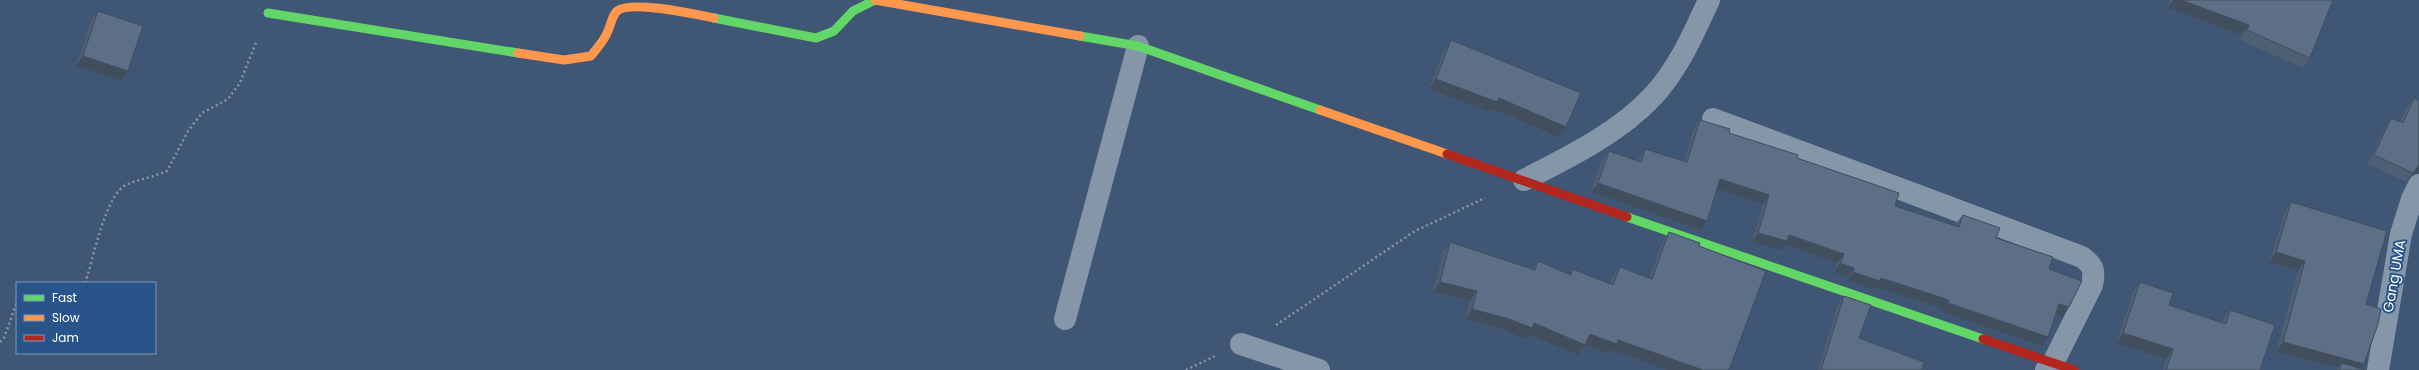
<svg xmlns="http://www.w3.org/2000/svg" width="2419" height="370" font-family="Poppins,sans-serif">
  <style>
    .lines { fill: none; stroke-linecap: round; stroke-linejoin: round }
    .path { stroke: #8696a9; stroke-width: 2.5; stroke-dasharray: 2 3; stroke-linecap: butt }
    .street { stroke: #8696a9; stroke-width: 22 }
    .fast { stroke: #63d668; stroke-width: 9 }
    .slow { stroke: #ff974d; stroke-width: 9 }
    .jam { stroke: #b3261e; stroke-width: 9 }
    .wall { fill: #4f5f73 }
    .shaded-wall { fill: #404e5e }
    .building { fill: #5c6f86; stroke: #404e5e }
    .labels { text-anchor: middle; stroke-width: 4; stroke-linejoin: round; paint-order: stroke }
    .street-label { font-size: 14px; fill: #fff; stroke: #29548a }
  </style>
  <rect width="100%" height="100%" fill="#3f5774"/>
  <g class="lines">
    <g class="path">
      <path d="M85,283C93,261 105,195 126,185C139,179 154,177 167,171L188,131L202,113L228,99L240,83L257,40"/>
      <polyline points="1276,325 1415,231 1485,198"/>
      <polyline points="0,342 4,338 17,302"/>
      <polyline points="1186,370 1215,356"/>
    </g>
    <g class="street">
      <path d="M1713,119L2082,257C2094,266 2095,271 2092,285L2053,363L2046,370"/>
      <path d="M1524,180C1569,157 1619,133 1654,95C1678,69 1694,33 1709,0"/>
      <polyline points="1065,319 1138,46"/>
      <polyline points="1241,344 1319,370"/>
      <polyline points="2378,370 2401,234 2412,199 2419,185"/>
    </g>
    <g class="fast">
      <polyline points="268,13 518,53"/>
      <polyline points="714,18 816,38 834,31 853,11 875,0"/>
      <polyline points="1080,36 1138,46 1320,110"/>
      <polyline points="1627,217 1983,339"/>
    </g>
    <g class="slow">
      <polyline points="875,0 1080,36"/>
      <path d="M518,53L564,60L591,56C596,49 604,41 607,33C611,26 611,17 617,11C631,0 694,14 714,18"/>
      <polyline points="1320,110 1447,154"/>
    </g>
    <g class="jam">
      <polyline points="1447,154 1627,217"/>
      <polyline points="1983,339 2074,370"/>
    </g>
  </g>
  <g class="wall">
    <polygon points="2170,0 2333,0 2310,58 2303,68 2240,40 2242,35 2168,8"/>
    <polygon points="98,11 128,71 121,81 76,66 91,21"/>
    <polygon points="1451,40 1559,137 1493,109 1490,112 1429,89 1444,50"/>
    <polygon points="2414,98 2419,100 2419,170 2417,173 2412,175 2406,182 2368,164 2385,127 2391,118 2400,122 2407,107"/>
    <polygon points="1700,120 1729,133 1797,158 1895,206 1956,226 1956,223 1963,215 1996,238 2049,269 2069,307 2063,316 2056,314 2042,346 1941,312 1943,309 1876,287 1874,290 1847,280 1848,277 1834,272 1837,263 1785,244 1781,250 1752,242 1763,204 1717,189 1707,221 1701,230 1591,192 1602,160 1609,151 1638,161 1639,158 1645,149 1684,161 1694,128"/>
    <polygon points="2291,202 2366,304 2360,369 2365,370 2337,370 2338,368 2276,352 2298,271 2269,262 2285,212"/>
    <polygon points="1669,232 1699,246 1729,370 1667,370 1612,350 1609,354 1585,345 1578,355 1528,334 1525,339 1502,329 1465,319 1470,301 1433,292 1443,252 1450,242 1533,269 1538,261 1570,274 1573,269 1610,284 1612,277 1620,267 1649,278 1662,243"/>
    <polygon points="2140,282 2169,305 2222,323 2223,320 2230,310 2260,370 2163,370 2166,359 2116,343 2133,292"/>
    <polygon points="1844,296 1859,338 1922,370 1818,370 1838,304"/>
  </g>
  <g class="shaded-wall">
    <polygon points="2173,0 2181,0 2249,25 2242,35 2168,8"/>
    <polygon points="83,56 128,71 121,81 76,66"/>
    <polygon points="1436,79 1499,98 1566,127 1559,137 1493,109 1490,112 1429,89"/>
    <polygon points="2419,165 2419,170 2417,173 2412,175 2406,182 2418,166"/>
    <polygon points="1720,179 1769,195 1763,204 1714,188"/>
    <polygon points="1598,183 1707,221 1701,230 1591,192"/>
    <polygon points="1758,233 1789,235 1844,254 1837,263 1785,244 1781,250 1752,242"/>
    <polygon points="2276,252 2305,261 2298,271 2269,262"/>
    <polygon points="1840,263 1854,268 1848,277 1834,272"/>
    <polygon points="1853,272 1881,278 1949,300 1943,309 1876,287 1874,290 1847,280"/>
    <polygon points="1440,282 1477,291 1470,301 1433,292"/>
    <polygon points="1948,303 2048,337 2042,346 1941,312"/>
    <polygon points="2059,304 2069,307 2063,316 2053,313"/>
    <polygon points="1472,309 1534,323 1618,340 1703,370 1667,370 1612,350 1609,354 1585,345 1578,355 1528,334 1525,339 1502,329 1465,319"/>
    <polygon points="2123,333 2173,349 2166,359 2116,343"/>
    <polygon points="2283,342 2364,364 2359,370 2342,363 2338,368 2276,352"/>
  </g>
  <g class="building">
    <polygon points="2181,0 2333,0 2310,58 2247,30 2249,25"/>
    <polygon points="98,11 143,26 128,71 83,56"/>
    <polygon points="1451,40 1581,93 1566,127 1499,98 1497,102 1436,79"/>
    <polygon points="2414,98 2419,100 2419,165 2413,173 2374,155 2391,118 2403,123"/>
    <polygon points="1700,120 1730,129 1729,133 1798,155 1797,158 1899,193 1895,206 1959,227 1963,215 2000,228 1996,238 2053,257 2049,269 2082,281 2069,307 2059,304 2048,337 1948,303 1949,300 1881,278 1880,281 1853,272 1854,268 1840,263 1844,254 1789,235 1787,241 1758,233 1769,195 1720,179 1707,221 1598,183 1609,151 1641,162 1645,149 1687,162"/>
    <polygon points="2291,202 2387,231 2366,304 2381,309 2378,324 2364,364 2283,342 2305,261 2276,252"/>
    <polygon points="1669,232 1700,243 1699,246 1766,271 1729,370 1703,370 1618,340 1617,344 1590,334 1585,345 1534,323 1532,328 1509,319 1472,309 1477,291 1440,282 1450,242 1535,270 1538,261 1571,275 1573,269 1613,285 1620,267 1652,279"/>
    <polygon points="2140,282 2173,293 2169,305 2226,324 2230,310 2275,325 2260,370 2166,370 2173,349 2123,333"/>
    <polygon points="1844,296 1871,305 1859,338 1924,362 1922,370 1821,370"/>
    <polygon points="2342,363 2365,370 2339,370"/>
  </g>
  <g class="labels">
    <g class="street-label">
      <text transform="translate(2394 276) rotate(-80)" y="5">Gang UMA</text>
    </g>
  </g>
  <rect x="16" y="282" width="140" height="72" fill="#29548a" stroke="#7f98b9"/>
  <rect x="24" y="295" width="20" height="6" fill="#63d668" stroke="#7f98b9"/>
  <text x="52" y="302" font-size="12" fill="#ffffff">Fast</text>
  <rect x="24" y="315" width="20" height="6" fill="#ff974d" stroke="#7f98b9"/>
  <text x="52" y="322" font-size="12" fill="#ffffff">Slow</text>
  <rect x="24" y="335" width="20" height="6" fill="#b3261e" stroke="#7f98b9"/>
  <text x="52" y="342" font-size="12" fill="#ffffff">Jam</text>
</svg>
